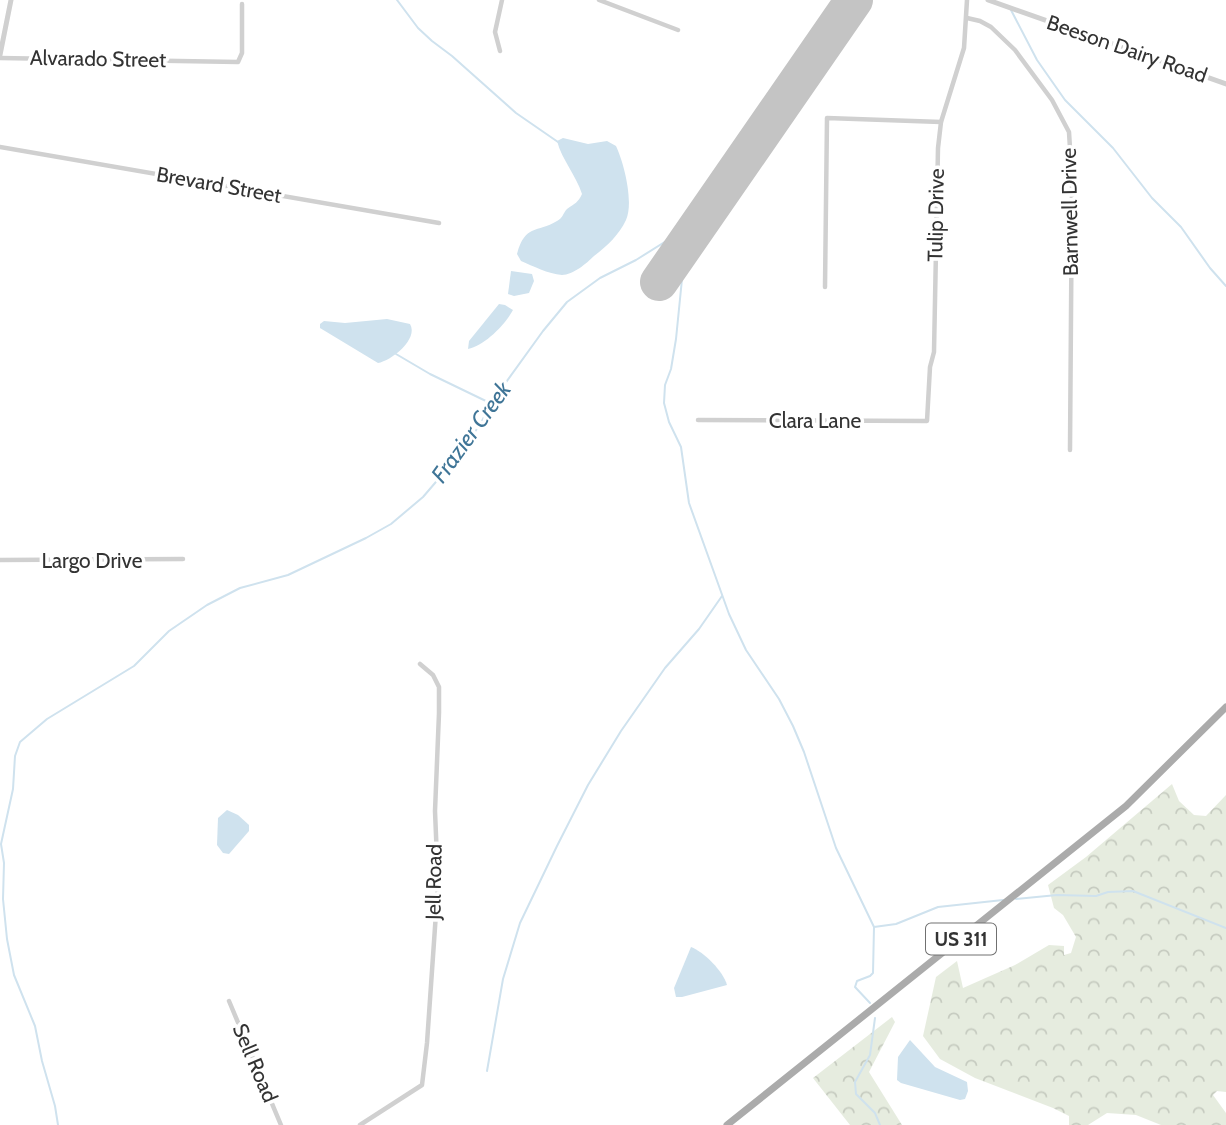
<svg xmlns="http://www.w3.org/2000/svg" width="1226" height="1125" font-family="Cabin,sans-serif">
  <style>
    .forest { fill: url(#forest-crowns) }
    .water { fill: #cfe2ee }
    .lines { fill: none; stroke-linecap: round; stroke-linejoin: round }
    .stream { stroke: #cfe2ee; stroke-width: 2 }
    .runway { stroke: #c4c4c4; stroke-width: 38 }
    .minor { stroke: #d0d0d0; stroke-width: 4.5 }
    .tertiary { stroke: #d0d0d0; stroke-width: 5 }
    .primary { stroke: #ababab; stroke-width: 7 }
    .labels { text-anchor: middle; stroke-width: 7; stroke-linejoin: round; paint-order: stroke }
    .shield { fill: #fff; stroke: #707070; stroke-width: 2 }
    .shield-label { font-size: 19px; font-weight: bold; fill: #333 }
    .street-label { font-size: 21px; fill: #333; stroke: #fff }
    .water-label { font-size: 23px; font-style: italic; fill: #3f7597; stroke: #fff }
  </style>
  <defs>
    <pattern id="forest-crowns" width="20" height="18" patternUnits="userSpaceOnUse" patternTransform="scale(1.75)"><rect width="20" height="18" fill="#e6ecdf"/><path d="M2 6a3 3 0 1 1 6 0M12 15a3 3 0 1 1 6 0" fill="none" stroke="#c6cbc0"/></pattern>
  </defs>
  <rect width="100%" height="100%" fill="#fff"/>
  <g class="forest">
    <polygon points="1172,784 1179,801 1194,815 1206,816 1226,795 1226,1092 1217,1091 1213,1095 1226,1113 1226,1125 1161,1125 1136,1115 1107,1113 1088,1125 1069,1125 1069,1116 1053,1108 975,1078 940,1059 923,1036 936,977 957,961 963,988 1015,965 1049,945 1064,946 1064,955 1071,953 1076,937 1063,915 1054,908 1048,885 1086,857"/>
    <polygon points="892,1017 895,1022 869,1072 902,1125 850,1125 813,1078"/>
  </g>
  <g class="water">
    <path d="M563,138L588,144L607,141L616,146C624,163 634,202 626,220C619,235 607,246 594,256C587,263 573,275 562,275C548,274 533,266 521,261L517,254C525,224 537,233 557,221C563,218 563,213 567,209C575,203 578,203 582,194C576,175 562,160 557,141Z"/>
    <polygon points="511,271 532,274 534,281 529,293 514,296 508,294"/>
    <path d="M499,304L505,305L513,310C505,325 484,346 468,349L469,341Z"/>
    <path d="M387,319L410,324C419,339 391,361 378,363L320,328V324L324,321L345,323Z"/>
    <polygon points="227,810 238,815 249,825 249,831 229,854 223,853 217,845 218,818"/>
    <path d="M691,947C704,952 723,971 727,985L682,997H676L674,988Z"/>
    <polygon points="910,1040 935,1067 967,1082 968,1091 965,1099 960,1100 901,1083 897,1080 898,1057"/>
  </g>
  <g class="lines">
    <g class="stream">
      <polyline points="397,0 418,28 432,41 452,56 516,113 558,142"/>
      <polyline points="1011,10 1037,60 1065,100 1113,148 1152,198 1181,227 1210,268 1226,286"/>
      <polyline points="687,229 676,339 671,369 665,385 664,403 669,422 681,447 689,503 729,614 746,650 779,699 793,726 804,752 836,848 874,927 873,973 870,976 857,981 855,987 870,1003"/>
      <polyline points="396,354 430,374 490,403"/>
      <polyline points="1016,899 1057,895 1096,896 1108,892 1133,891 1226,928"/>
      <polyline points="874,927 896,924 938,907 1003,900"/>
      <polyline points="875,1018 870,1055 855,1082 856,1094 875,1113 880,1125"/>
      <polyline points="487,1071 503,979 520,923 557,846 588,785 621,731 665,668 699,629 722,596"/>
      <polyline points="58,1125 55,1106 42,1061 35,1026 14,975 7,939 3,899 4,863 1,844 13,789 15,756 20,742 47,719 134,666 169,631 207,605 240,588 288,575 366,538 391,524 423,497 459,455 481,423 491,403 543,331 567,302 600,278 636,260 687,228 699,220 719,199 762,147 790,106 809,67 848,0"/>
    </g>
    <polyline class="runway" points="659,282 854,0"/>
    <g class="minor">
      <polyline points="599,0 678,30"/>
      <polyline points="967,18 980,21 991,27 1015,50 1052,100 1069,132 1072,181 1070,450"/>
      <polyline points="500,51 495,32 502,0"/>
      <polyline points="0,58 238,62 242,53 242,4"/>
      <polyline points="0,147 439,223"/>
      <polyline points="825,287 827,118 941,122"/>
      <polyline points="698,420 927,421 930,367 934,352 938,148 941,122 964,48 967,0"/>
      <polyline points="0,560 183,559"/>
      <polyline points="229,1001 281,1125"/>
      <polyline points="360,1125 422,1085 427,1043 438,884 435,811 439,713 439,687 433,675 420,664"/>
    </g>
    <g class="tertiary">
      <polyline points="988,0 1226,84"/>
      <polyline points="0,55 11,0"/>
    </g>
    <polyline class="primary" points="727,1125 1126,806 1226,707"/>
  </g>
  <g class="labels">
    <rect class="shield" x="926" y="923.5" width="70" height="31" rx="5"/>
    <g class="shield-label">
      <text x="961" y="946">US 311</text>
    </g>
    <g class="street-label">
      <text transform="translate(1127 49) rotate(19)" y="7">Beeson Dairy Road</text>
      <text transform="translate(98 59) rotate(1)" y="7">Alvarado Street</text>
      <text transform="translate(219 185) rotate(10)" y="7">Brevard Street</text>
      <text transform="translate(1070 212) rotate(-91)" y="7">Barnwell Drive</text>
      <text transform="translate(936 215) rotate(-89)" y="7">Tulip Drive</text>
      <text x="815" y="428">Clara Lane</text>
      <text x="92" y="568">Largo Drive</text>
      <text transform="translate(434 882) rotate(-89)" y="7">Jell Road</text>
      <text transform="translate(255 1063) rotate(67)" y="7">Sell Road</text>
    </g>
    <g class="water-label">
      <text transform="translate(471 432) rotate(-54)" y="8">Frazier Creek</text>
    </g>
  </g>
</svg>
